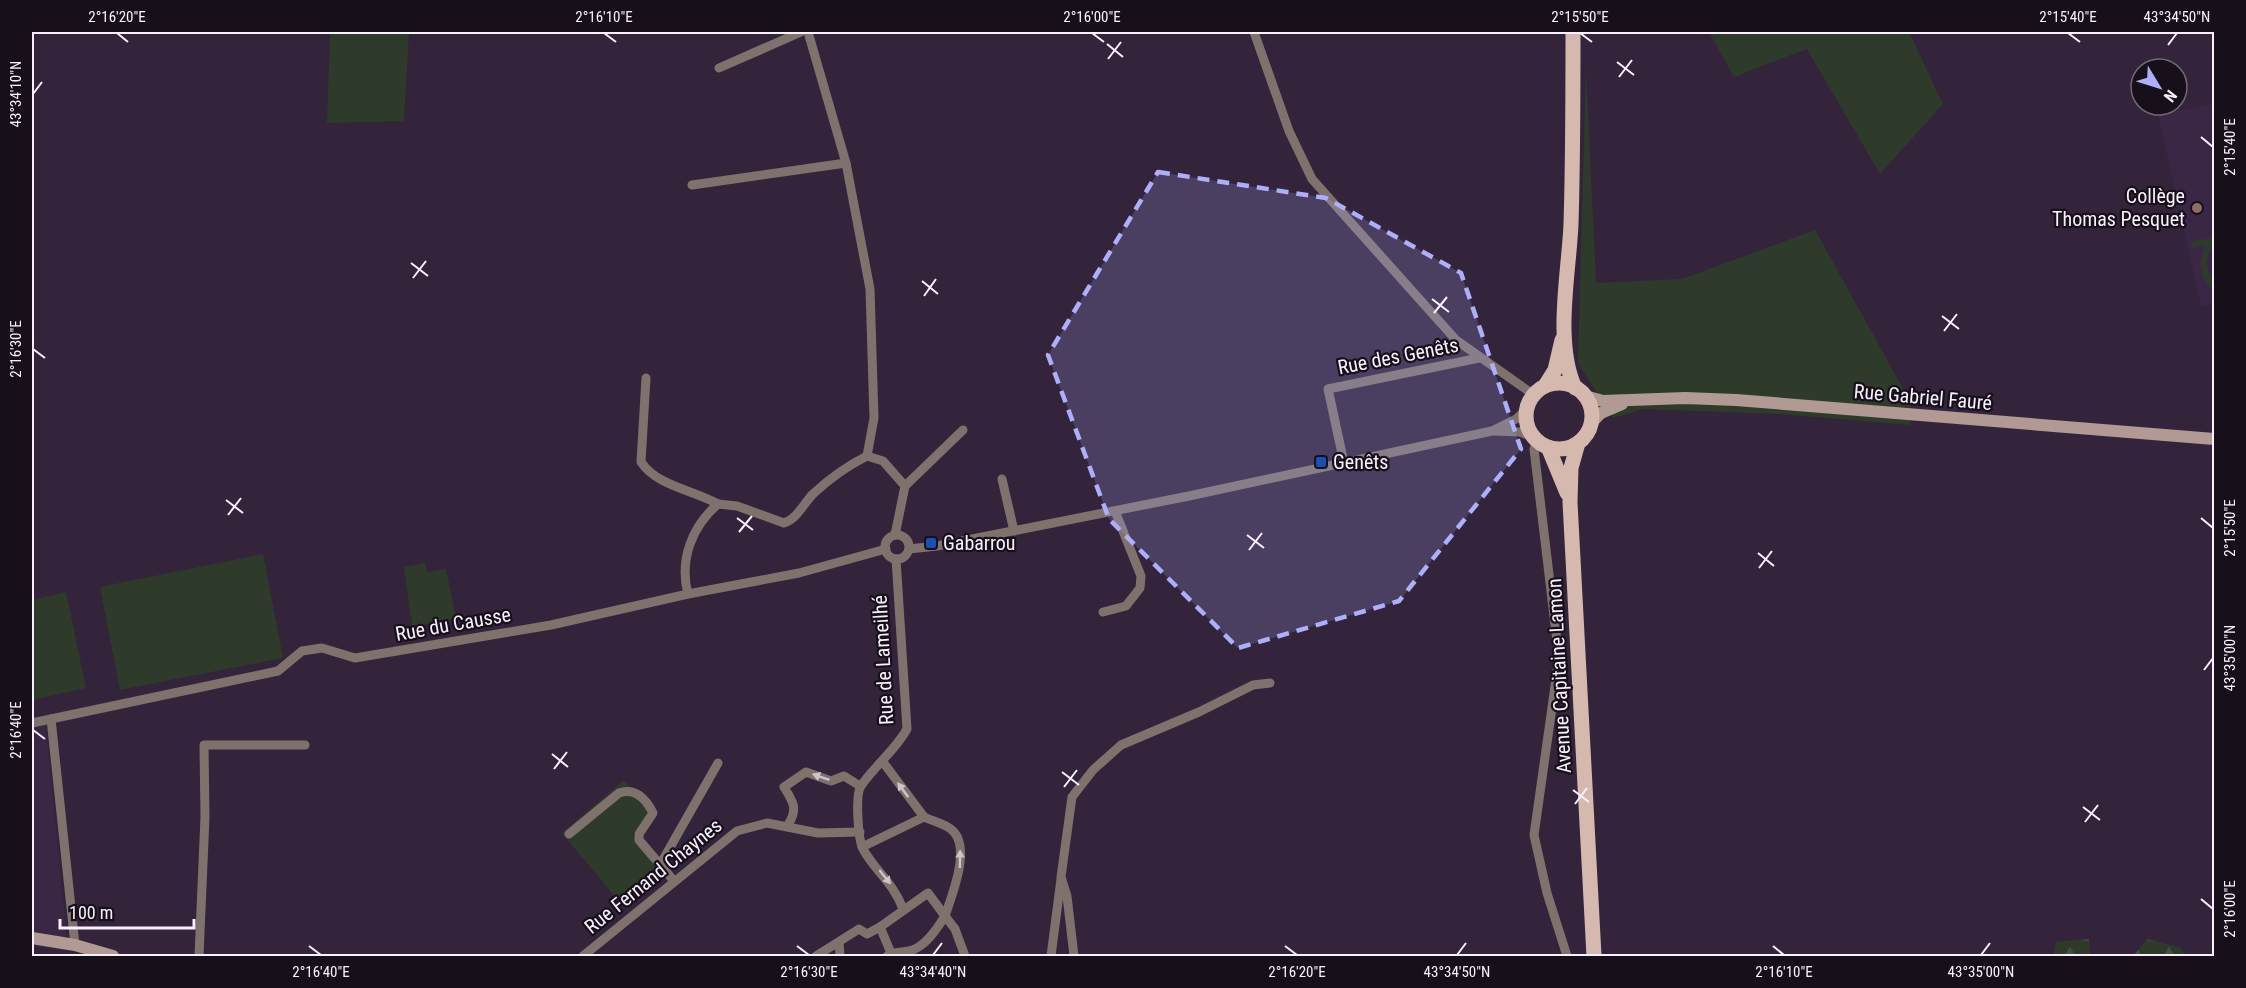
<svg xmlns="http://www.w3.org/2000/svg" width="2246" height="988" font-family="'Roboto Condensed',sans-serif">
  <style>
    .built { fill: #3a2745 }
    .grass { fill: #2e3b2b }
    .forest { fill: url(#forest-firs) }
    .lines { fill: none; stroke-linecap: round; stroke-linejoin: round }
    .street { stroke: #7f726d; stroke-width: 9 }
    .secondary { stroke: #b09a93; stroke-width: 12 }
    .primary { stroke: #d5b9af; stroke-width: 15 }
    .oneway { fill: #cec5cb }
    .marked { fill: #adaffb; fill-opacity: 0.2; stroke: #adaffb; stroke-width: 4.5; stroke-dasharray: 12 8; stroke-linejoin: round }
    .ticks { fill: none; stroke: #f9f1fe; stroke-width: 2 }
    .education-dot { fill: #8d6e63; stroke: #17101b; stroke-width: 2 }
    .transit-dot { fill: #1a4fb4; stroke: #17101b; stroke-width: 2 }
    .labels { text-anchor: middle; stroke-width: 4.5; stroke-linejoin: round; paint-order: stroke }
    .poi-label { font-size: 20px; fill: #f9f1fe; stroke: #17101b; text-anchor: start }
    .street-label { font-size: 20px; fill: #f9f1fe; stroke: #17101b }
    .neatline { fill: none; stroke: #f9f1fe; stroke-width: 2 }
    .ticks-label { font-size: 15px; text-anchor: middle; fill: #f9f1fe }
  </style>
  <defs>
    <pattern id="forest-firs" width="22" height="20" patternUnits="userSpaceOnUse" patternTransform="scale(1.5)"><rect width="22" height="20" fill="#2e3b2b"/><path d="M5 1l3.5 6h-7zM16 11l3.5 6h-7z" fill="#434e40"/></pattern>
  </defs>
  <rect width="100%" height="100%" fill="#33243b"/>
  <g class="built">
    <polygon points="2214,104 2214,303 2201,306 2158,114"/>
    <polygon points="45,721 68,951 32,946 32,722"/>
  </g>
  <g class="grass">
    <polygon points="330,32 409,32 404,121 327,123"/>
    <polygon points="1709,32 1909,32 1943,104 1880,174 1807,49 1734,77"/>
    <path d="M1586,69L1596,283L1682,279L1815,230L1911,403L1910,425L1780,414L1643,409L1613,418C1602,397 1588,382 1578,362Z"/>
    <path d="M2214,237C2215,247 2208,252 2207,261C2206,272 2215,280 2214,291C2199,278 2197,263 2206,245L2192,248L2190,242Z"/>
    <polygon points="263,554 283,658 120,690 100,587"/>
    <polygon points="425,563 427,572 446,569 456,619 412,626 404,567"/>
    <polygon points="66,592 86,688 32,700 32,600"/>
    <polygon points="624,780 650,811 632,835 662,872 622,905 562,833"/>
  </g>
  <g class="forest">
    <polygon points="2089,939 2090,956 2054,956 2056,942"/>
    <polygon points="2147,939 2179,947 2186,956 2133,956"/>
  </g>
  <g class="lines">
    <g class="street">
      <polyline points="808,32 846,163 870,289 874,418 867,456"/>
      <polyline points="1254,32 1289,131 1312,179 1456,340 1534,395"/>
      <polyline points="719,68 801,32"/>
      <polyline points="692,185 846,163"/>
      <path d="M646,378L641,462C657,486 693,490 718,504"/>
      <polyline points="1494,431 1520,432 1533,437"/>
      <polyline points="1538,442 1534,449 1559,658 1534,835 1547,893 1567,956"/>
      <polyline points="1344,463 1328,389 1479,358"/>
      <polyline points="1002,479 1014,531"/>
      <polyline points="905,486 963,430"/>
      <circle cx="897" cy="547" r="12"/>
      <polyline points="909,549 937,546 1189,496 1492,431 1516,419 1527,409"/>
      <path d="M896,559L907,729C895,751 875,765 861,786C855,794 858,839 863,849C875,871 893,882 903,909"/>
      <path d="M688,594C679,560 692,526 718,504L737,506L784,523C797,519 804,503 813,494C829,479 847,466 867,456L883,461L905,486L895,535"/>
      <polyline points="1103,612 1126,606 1140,588 1141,576 1115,511"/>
      <polyline points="51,719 75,945"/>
      <polyline points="32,723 278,671 302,651 322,648 355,658 551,625 688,594 799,573 886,549"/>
      <polyline points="883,762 924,817"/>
      <path d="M924,817C932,821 947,824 953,831C971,849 952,895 945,916"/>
      <path d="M788,825C798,809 794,803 784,787L806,772L831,781L844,776L860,786"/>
      <path d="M569,834L619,793C635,787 646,799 653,813L639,834V840L674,881"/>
      <polyline points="862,847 924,817"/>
      <polyline points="660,865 718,763"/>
      <polyline points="880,927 891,953"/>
      <polyline points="839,942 840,956"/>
      <polyline points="199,956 205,817 204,745 305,745"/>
      <polyline points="583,956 737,831 767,823 818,833 860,832"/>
      <polyline points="816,956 859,929 867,934 880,927 928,893 945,916"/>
      <path d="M887,956C895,950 906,954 915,949C928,943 938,927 945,916L955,929L965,956"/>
      <polyline points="1051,956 1061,879"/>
      <polyline points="1074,956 1067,896 1061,877 1072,797 1093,770 1121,745 1199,712 1253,685 1270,683"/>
    </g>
    <g class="secondary">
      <polyline points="1585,396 1603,401 1685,398 1736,400 2214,439"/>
      <polyline points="1591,423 1601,413 1622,404"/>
      <polyline points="32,938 75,945 113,956"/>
    </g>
    <g class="primary">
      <path d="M1573,32C1573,96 1573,160 1571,224C1569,273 1554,342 1575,388"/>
      <circle cx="1559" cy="416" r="33"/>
      <polyline points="1545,386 1555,370 1562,340"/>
      <polyline points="1578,443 1571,468 1570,502 1594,956"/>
      <polyline points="1548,447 1567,493"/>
    </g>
  </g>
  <defs><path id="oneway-solid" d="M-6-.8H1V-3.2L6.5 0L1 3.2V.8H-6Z" transform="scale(1.5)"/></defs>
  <g class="oneway">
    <use href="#oneway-solid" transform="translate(821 777) rotate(-161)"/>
    <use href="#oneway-solid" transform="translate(903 790) rotate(-126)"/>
    <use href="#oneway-solid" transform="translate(960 859) rotate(-89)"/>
    <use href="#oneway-solid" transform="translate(885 877) rotate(51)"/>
  </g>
  <path class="marked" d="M1158,172L1326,198L1461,273L1521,449L1399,601L1238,648L1109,519L1048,355Z"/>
  <path class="ticks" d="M117,33L128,42M604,33L616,42M1092,33L1104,42M1580,33L1592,42M2068,33L2080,42M1107,44L1123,57M2168,45L2177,33M1108,59L1121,42M1617,62L1634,75M1619,77L1632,60M33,94L42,82M2201,137L2213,147M411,263L428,276M413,278L426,261M922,281L938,294M924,296L936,279M1432,299L1449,312M1434,313L1447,297M1942,316L1959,329M1944,331L1957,314M33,349L45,358M226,500L243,513M228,515L241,498M737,518L753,530M2201,518L2213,528M739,532L752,516M1247,535L1264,548M1249,550L1262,533M1758,553L1774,566M1759,568L1772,551M2204,670L2213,658M33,730L45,739M552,754L568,767M554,769L567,752M1062,772L1079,785M1064,787L1077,770M1573,790L1589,802M1575,804L1587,788M2083,807L2100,820M2085,822L2098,805M2201,899L2213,909M309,946L321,955M797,946L809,955M1285,946L1297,955M1773,946L1784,955M933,955L942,943M1457,955L1466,943M1981,955L1990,943"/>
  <circle class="education-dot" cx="2197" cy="208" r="6"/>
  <g class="transit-dot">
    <rect x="1315" y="456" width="12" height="12" rx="3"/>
    <rect x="925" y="537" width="12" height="12" rx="3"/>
  </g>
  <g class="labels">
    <g class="poi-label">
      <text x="2185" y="203" text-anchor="end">Collège<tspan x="2185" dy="23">Thomas Pesquet</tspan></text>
      <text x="1333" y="469">Genêts</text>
      <text x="943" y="550">Gabarrou</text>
    </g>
    <g class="street-label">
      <text transform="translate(1398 356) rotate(-11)" y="7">Rue des Genêts</text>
      <text transform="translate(1923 397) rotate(5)" y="7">Rue Gabriel Fauré</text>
      <text transform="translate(453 624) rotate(-10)" y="7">Rue du Causse</text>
      <text transform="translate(883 660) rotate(-93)" y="7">Rue de Lameilhé</text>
      <text transform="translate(1559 676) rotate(-93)" y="7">Avenue Capitaine Lamon</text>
      <text transform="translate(653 876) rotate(-39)" y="7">Rue Fernand Chaynes</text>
    </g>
  </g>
  <rect width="2246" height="988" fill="none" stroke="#17101b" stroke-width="66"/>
  <g transform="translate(2159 87) rotate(128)"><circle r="28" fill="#17101b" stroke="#716a76" stroke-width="1.5"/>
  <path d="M0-4.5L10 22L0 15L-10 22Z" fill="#adaffb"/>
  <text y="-9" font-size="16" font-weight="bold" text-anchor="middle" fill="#f9f1fe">N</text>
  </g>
  <path d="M60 919v9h134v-9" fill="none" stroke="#f9f1fe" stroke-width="3"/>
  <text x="69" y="919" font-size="18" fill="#f9f1fe" stroke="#17101b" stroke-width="4.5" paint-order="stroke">100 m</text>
  <rect x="33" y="33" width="2180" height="922" class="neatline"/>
  <g class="ticks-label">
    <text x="117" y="22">2°16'20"E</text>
    <text x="604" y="22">2°16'10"E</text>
    <text x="1092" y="22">2°16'00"E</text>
    <text x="1580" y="22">2°15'50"E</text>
    <text x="2068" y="22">2°15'40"E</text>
    <text x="2177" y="22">43°34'50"N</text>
    <text transform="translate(16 94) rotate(-90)" y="5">43°34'10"N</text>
    <text transform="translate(2230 147) rotate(-90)" y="5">2°15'40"E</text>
    <text transform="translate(16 349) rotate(-90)" y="5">2°16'30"E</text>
    <text transform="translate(2230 528) rotate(-90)" y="5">2°15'50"E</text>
    <text transform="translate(2230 658) rotate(-90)" y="5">43°35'00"N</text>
    <text transform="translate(16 730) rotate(-90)" y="5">2°16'40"E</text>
    <text transform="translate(2230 909) rotate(-90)" y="5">2°16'00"E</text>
    <text x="321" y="977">2°16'40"E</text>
    <text x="809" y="977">2°16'30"E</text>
    <text x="933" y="977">43°34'40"N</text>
    <text x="1297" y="977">2°16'20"E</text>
    <text x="1457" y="977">43°34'50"N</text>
    <text x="1784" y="977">2°16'10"E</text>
    <text x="1981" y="977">43°35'00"N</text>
  </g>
</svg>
